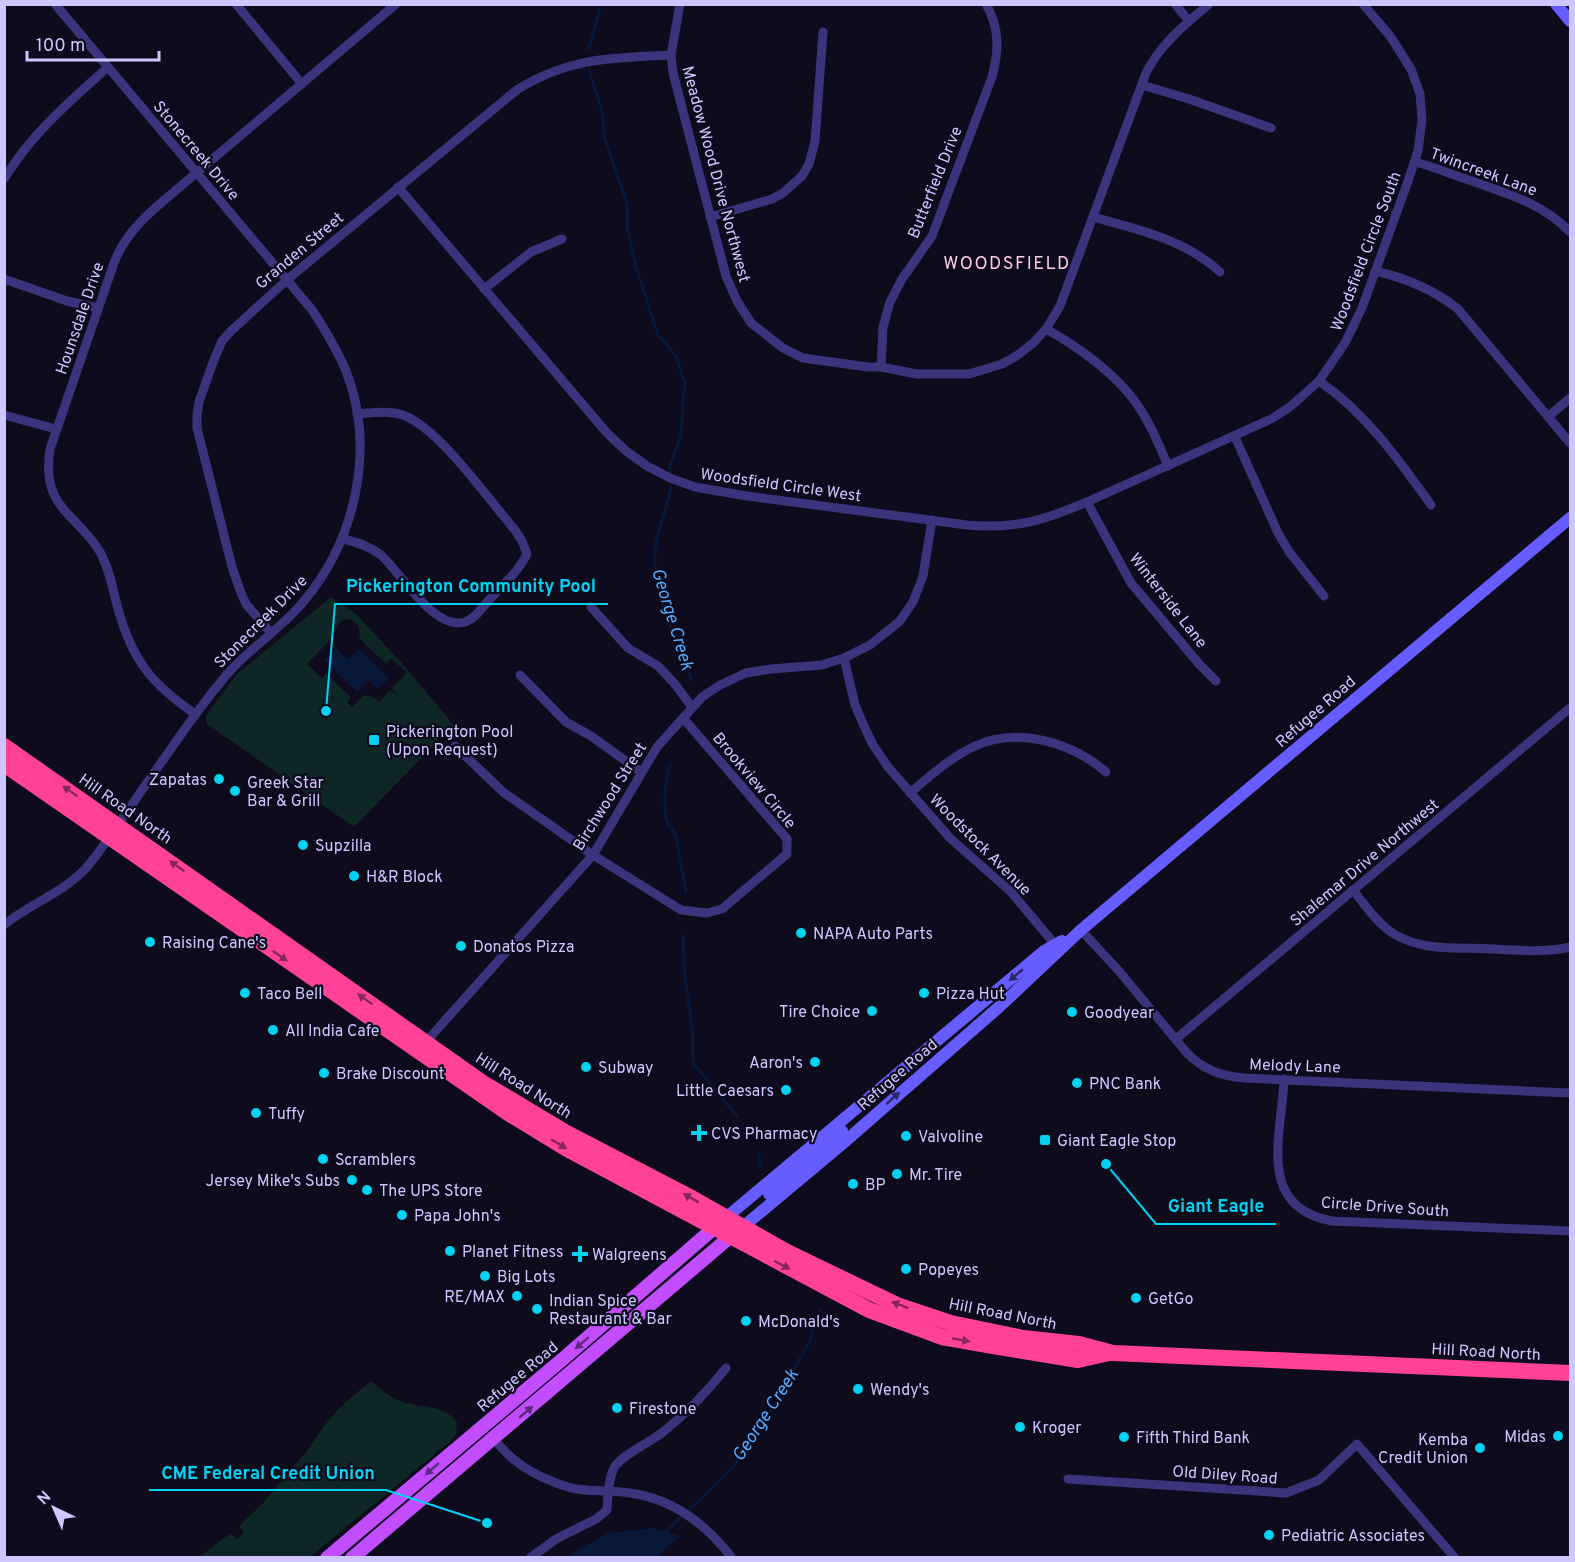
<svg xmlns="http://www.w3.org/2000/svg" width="1575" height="1562" font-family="Overpass,sans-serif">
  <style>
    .green { fill: #0e2626; fill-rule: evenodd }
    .water { fill: #071838 }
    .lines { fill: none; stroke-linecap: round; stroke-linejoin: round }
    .stream { stroke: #071838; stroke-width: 3 }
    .street { stroke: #39347c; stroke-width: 9 }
    .secondary { stroke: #655dff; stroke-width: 12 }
    .primary { stroke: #c14dff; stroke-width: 14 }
    .highway { stroke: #ff4197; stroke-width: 16 }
    .oneway { fill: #86265a }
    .oneway2 { fill: #2c286b }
    .oneway3 { fill: #5f2982 }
    .poi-dot { fill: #00d2f1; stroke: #0e0b1c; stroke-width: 2 }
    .labels { text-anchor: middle; stroke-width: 4.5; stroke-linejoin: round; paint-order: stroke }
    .street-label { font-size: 16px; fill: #cec6ff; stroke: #0e0b1c }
    .poi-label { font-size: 16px; fill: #cec6ff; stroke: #0e0b1c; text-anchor: start }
    .neighbourhood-label { font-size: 18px; letter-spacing: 1.5px; fill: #ffc8e9; stroke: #0e0b1c }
    .water-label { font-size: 18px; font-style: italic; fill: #54abff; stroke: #0e0b1c }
    .leader { fill: none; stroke: #00d2f1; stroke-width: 2 }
    .callout-dot { fill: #00d2f1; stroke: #0e0b1c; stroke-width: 2 }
    .callout-label { font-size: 18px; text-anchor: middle; font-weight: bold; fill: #00d2f1; stroke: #0e0b1c; stroke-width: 4.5; stroke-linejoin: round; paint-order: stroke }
  </style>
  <rect width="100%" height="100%" fill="#0e0b1c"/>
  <g class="green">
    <path d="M331,597L357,615L401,662L454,725L354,827L207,724L206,715L237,674ZM347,619C357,621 361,628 359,638L386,664L391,658L407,673L392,688L399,697L390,690L379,702L373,697L364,695L352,707L347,702L351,697L326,674L322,678L307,664L333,637L339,622Z"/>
    <path d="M371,1381C381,1389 390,1398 403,1402C423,1408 443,1404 457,1422L456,1434L451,1441L310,1557H199L231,1533L237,1539L244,1533L239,1526L263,1503L298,1461C305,1456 321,1429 329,1420C341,1405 356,1393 371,1381Z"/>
  </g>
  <g class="water">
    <polygon points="336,648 347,660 359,648 389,678 378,689 369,680 357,692 324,660"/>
    <polygon points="653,1528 680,1536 657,1557 566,1557 608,1533"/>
  </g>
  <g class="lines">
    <g class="stream">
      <polyline points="589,49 601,4"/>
      <polyline points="589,70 603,114 604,136 627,203 627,227 636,267 658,335 676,356 685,384 683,400 681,436 670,465 670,472"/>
      <path d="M671,488C667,510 655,533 655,556C654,582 665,613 674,637C681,654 688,662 691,680"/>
      <path d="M671,763C666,776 661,812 669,825C672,829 674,831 676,837L686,892"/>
      <polyline points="683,936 684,968 693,1035 693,1063 737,1116"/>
      <polyline points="759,1155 761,1166"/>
      <polyline points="664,1533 706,1494 736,1463 775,1404 784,1386 810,1341 820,1309"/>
    </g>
    <g class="street">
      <polyline points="236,4 302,84"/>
      <path d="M680,4L671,55L673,73L726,276L737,301L751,323L783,348L803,358L868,367H881L917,374H969L1002,364L1018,355L1033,343L1046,329L1060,306L1146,73C1161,43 1185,25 1209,4"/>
      <polyline points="1175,4 1189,21"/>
      <polyline points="1142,85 1189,99 1271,128"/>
      <path d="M1415,162C1435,167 1453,175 1472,181C1508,194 1544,204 1570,232"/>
      <path d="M4,179C32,133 68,103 108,67"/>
      <path d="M398,187L607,433L626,451L647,466L670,478L695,487L747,496L967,525C1016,529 1042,521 1087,502L1273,418L1291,406L1319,381L1345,343L1362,308L1407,184L1418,151L1422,120L1420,94L1411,69L1390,36L1363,4"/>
      <polyline points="710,217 772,199 783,193 802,176 809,164 815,141 823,32"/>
      <path d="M1093,217C1137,229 1186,240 1220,272"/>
      <path d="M1375,271C1406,278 1433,289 1458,309L1570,443"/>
      <polyline points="4,279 67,301 98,308"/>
      <polyline points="484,289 531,252 562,239"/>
      <path d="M1046,329C1076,345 1117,375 1136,403C1150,422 1159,445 1168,466"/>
      <path d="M881,367L883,327L890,302L902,279L932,236L992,77C999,50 1000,29 986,4"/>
      <path d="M1319,381C1365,412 1399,460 1431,505"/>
      <polyline points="4,415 56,429"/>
      <polyline points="1548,417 1570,398"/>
      <polyline points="1235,437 1278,533 1290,553 1324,596"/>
      <polyline points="1087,502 1131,583 1200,665 1216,681"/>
      <path d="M343,539C357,542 369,546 381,555C401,573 434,631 465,622C475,619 482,608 489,600C502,586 518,572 527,554L522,541L515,530C488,499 439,428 403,415C388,410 372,413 357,414"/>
      <polyline points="591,607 628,648 658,666 674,683 692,707"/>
      <path d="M271,633L246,604L241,593L232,567L197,428V415L199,402L212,365L222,341L231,331L288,279L518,89C570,57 613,58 671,55"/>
      <polyline points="844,658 855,705 864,726 873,745 888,767 950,838 1011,892 1058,948"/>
      <polyline points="520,675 566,722 591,736 641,772"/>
      <path d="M195,714C152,684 133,662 118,609C113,590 110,570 100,552C75,511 41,509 50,449L114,263C124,237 141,220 162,202L396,4"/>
      <polyline points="455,746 503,792 593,855 681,910 707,913 722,909 787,854 787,839 683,718"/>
      <path d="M910,793C930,776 950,758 973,747C1017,726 1071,742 1106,772"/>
      <path d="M1353,890C1365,905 1377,923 1394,934C1424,952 1460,947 1493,949C1519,950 1544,953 1570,947"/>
      <path d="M4,925C31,903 63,893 86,868C99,854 110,835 121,820C151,778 179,735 211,694C218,686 224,677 231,670C254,645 283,627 304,601C356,539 376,448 346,371C337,349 325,330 313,311L55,4"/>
      <path d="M1081,930L1119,971L1186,1052C1202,1069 1220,1076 1244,1078L1570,1093"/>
      <polyline points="1176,1039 1570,708"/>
      <polyline points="424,1044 593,855 657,747 702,697 720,685 746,673 771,669 822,665 844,658 870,645 900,621 913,602 923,576 932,520"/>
      <path d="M1284,1079C1282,1135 1255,1207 1332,1221L1570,1231"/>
      <path d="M491,1436C499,1445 507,1455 517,1462C531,1473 553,1483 571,1488C590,1492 611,1490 630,1493C674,1499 706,1524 732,1558"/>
      <polyline points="1068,1479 1286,1493 1319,1480 1357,1444 1455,1558"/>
      <path d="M530,1558L556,1539L596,1519L607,1510C608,1496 608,1480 614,1468C621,1455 651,1442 663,1432C687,1413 707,1392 726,1368"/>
    </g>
    <g class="secondary">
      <polyline points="1556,4 1570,21"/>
      <polyline points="769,1194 842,1131"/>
      <polyline points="722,1221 1044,951 1062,941"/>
      <polyline points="738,1231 841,1145 999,1007 1081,930 1570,518"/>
    </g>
    <g class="primary">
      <polyline points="327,1558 564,1358 721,1222"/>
      <polyline points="352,1558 737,1231"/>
    </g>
    <g class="highway">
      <polyline points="4,746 483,1083 565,1132 688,1196 787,1252 897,1305 951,1323 1023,1338 1079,1344 1113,1353 1570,1373"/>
      <polyline points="4,764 508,1113 567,1149 869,1310 942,1337 993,1346 1078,1360 1109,1353"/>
    </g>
  </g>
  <defs><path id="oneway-solid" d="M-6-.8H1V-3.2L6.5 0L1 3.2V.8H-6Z" transform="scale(1.5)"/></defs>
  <g class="oneway">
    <use href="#oneway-solid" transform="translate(70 791) rotate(-145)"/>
    <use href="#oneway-solid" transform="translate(177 866) rotate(-145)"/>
    <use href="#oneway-solid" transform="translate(280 956) rotate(35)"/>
    <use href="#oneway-solid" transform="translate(365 999) rotate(-145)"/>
    <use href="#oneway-solid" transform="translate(559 1144) rotate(31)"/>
    <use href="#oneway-solid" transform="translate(691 1198) rotate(-151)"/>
    <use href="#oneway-solid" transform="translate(782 1265) rotate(28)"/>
    <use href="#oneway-solid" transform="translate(900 1305) rotate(-159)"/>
    <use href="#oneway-solid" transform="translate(961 1340) rotate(10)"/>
  </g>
  <g class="oneway2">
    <use href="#oneway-solid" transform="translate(1016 975) rotate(140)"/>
    <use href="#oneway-solid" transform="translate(893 1098) rotate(-42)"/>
  </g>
  <g class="oneway3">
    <use href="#oneway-solid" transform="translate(582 1343) rotate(139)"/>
    <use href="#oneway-solid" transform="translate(526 1412) rotate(-40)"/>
    <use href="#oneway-solid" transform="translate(432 1469) rotate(139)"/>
  </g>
  <g class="poi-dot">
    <rect x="368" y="734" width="12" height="12" rx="3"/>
    <circle cx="219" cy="779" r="6"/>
    <circle cx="235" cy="791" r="6"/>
    <circle cx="303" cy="845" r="6"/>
    <circle cx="354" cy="876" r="6"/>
    <circle cx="801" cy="933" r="6"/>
    <circle cx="150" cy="942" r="6"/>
    <circle cx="461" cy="946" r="6"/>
    <circle cx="245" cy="993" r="6"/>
    <circle cx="924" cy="993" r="6"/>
    <circle cx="872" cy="1011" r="6"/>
    <circle cx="1072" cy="1012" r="6"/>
    <circle cx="273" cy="1030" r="6"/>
    <circle cx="815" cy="1062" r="6"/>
    <circle cx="586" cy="1067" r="6"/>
    <circle cx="324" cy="1073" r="6"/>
    <circle cx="1077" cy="1083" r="6"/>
    <circle cx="786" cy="1090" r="6"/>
    <circle cx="256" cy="1113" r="6"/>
    <path d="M696 1124h6v6h6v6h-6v6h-6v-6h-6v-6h6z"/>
    <circle cx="906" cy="1136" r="6"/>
    <rect x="1039" y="1134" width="12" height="12" rx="3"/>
    <circle cx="323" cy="1159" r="6"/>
    <circle cx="897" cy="1174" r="6"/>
    <circle cx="352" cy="1180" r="6"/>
    <circle cx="853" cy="1184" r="6"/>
    <circle cx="367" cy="1190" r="6"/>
    <circle cx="402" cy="1215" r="6"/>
    <circle cx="450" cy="1251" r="6"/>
    <path d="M577 1245h6v6h6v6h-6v6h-6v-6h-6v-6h6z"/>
    <circle cx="906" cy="1269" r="6"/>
    <circle cx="485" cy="1276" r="6"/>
    <circle cx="517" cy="1296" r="6"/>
    <circle cx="1136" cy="1298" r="6"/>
    <circle cx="537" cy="1309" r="6"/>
    <circle cx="746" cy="1321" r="6"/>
    <circle cx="858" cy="1389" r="6"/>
    <circle cx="617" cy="1408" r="6"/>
    <circle cx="1020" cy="1427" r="6"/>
    <circle cx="1558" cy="1436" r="6"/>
    <circle cx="1124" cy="1437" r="6"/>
    <circle cx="1480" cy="1448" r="6"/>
    <circle cx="1269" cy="1535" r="6"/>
  </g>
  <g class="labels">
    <g class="street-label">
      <text transform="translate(197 150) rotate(50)" y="6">Stonecreek Drive</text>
      <text transform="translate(1484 171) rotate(20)" y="6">Twincreek Lane</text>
      <text transform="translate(717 174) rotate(75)" y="6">Meadow Wood Drive Northwest</text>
      <text transform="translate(934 182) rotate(-68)" y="6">Butterfield Drive</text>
      <text transform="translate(299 250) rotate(-40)" y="6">Granden Street</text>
      <text transform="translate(1365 251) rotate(-69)" y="6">Woodsfield Circle South</text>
      <text transform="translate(79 318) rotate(-71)" y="6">Hounsdale Drive</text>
      <text transform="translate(781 484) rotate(8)" y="6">Woodsfield Circle West</text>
      <text transform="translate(1169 600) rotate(52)" y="6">Winterside Lane</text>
      <text transform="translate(260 621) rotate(-45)" y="6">Stonecreek Drive</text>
      <text transform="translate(1315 711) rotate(-41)" y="6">Refugee Road</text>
      <text transform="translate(755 780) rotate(50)" y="6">Brookview Circle</text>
      <text transform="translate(609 796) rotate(-58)" y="6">Birchwood Street</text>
      <text transform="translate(126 808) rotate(35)" y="6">Hill Road North</text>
      <text transform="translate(981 844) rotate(45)" y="6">Woodstock Avenue</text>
      <text transform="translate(1364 862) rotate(-40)" y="6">Shalemar Drive Northwest</text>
      <text transform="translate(1295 1065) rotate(2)" y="6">Melody Lane</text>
      <text transform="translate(897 1074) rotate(-41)" y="6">Refugee Road</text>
      <text transform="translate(524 1085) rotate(32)" y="6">Hill Road North</text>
      <text transform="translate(1385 1206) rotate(4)" y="6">Circle Drive South</text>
      <text transform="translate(1003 1313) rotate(11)" y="6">Hill Road North</text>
      <text transform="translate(1486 1351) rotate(3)" y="6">Hill Road North</text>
      <text transform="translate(517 1376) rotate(-40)" y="6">Refugee Road</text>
      <text transform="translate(1225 1474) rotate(4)" y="6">Old Diley Road</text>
    </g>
    <g class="poi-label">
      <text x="386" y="737">Pickerington Pool<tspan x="386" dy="18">(Upon Request)</tspan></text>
      <text x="207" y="785" text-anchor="end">Zapatas</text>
      <text x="247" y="788">Greek Star<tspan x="247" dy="18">Bar &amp; Grill</tspan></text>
      <text x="315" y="851">Supzilla</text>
      <text x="366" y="882">H&amp;R Block</text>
      <text x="813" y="939">NAPA Auto Parts</text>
      <text x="162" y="948">Raising Cane's</text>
      <text x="473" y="952">Donatos Pizza</text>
      <text x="257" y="999">Taco Bell</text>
      <text x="936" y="999">Pizza Hut</text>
      <text x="860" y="1017" text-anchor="end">Tire Choice</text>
      <text x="1084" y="1018">Goodyear</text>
      <text x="285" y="1036">All India Cafe</text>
      <text x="803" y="1068" text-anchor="end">Aaron's</text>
      <text x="598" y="1073">Subway</text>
      <text x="336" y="1079">Brake Discount</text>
      <text x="1089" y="1089">PNC Bank</text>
      <text x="774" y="1096" text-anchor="end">Little Caesars</text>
      <text x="268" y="1119">Tuffy</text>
      <text x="711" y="1139">CVS Pharmacy</text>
      <text x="918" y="1142">Valvoline</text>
      <text x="1057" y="1146">Giant Eagle Stop</text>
      <text x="335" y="1165">Scramblers</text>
      <text x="909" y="1180">Mr. Tire</text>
      <text x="340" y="1186" text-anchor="end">Jersey Mike's Subs</text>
      <text x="865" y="1190">BP</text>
      <text x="379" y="1196">The UPS Store</text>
      <text x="414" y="1221">Papa John's</text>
      <text x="462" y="1257">Planet Fitness</text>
      <text x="592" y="1260">Walgreens</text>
      <text x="918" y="1275">Popeyes</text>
      <text x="497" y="1282">Big Lots</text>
      <text x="505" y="1302" text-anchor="end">RE/MAX</text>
      <text x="1148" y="1304">GetGo</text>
      <text x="549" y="1306">Indian Spice<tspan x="549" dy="18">Restaurant &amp; Bar</tspan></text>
      <text x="758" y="1327">McDonald's</text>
      <text x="870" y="1395">Wendy's</text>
      <text x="629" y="1414">Firestone</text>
      <text x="1032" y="1433">Kroger</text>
      <text x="1546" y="1442" text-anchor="end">Midas</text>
      <text x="1136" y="1443">Fifth Third Bank</text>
      <text x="1468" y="1445" text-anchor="end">Kemba<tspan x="1468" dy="18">Credit Union</tspan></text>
      <text x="1281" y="1541">Pediatric Associates</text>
    </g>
    <g class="neighbourhood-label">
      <text x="1007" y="269">WOODSFIELD</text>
    </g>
    <g class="water-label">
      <text transform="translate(673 619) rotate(73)" y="6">George Creek</text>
      <text transform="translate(765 1415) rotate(-57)" y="6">George Creek</text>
    </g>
  </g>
  <path class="leader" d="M326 711L335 604H608M1106 1164L1156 1224H1276M487 1523L386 1490H149"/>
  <g class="callout-dot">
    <circle cx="326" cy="711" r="6"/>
    <circle cx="1106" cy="1164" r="6"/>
    <circle cx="487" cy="1523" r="6"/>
  </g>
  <g class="callout-label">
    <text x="471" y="592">Pickerington Community Pool</text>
    <text x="1216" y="1212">Giant Eagle</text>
    <text x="268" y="1479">CME Federal Credit Union</text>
  </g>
  <rect width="1575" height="1562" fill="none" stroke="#cec6ff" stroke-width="12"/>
  <g transform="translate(54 1508) rotate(316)" stroke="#0e0b1c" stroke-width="4.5" paint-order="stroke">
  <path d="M0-4.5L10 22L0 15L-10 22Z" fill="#cec6ff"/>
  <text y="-9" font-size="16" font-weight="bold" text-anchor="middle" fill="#cec6ff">N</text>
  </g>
  <path d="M27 51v9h132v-9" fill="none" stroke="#cec6ff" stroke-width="3"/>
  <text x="36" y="51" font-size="18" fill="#cec6ff" stroke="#0e0b1c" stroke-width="4.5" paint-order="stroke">100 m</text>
</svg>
